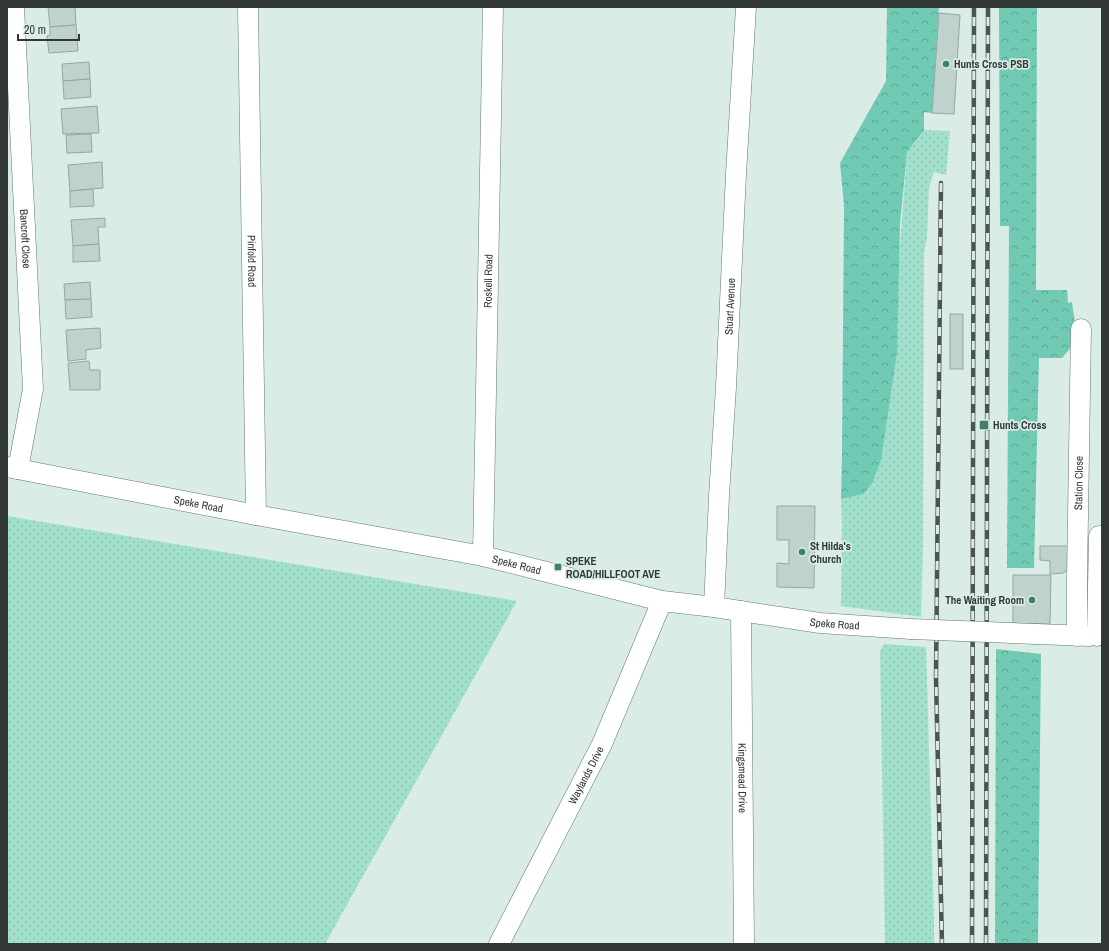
<svg xmlns="http://www.w3.org/2000/svg" width="1109" height="951" font-family="'Archivo Narrow',sans-serif">
  <style>
    .grass { fill: url(#grass-dots) }
    .forest { fill: url(#forest-crowns) }
    .building { fill: #c0d2cd; stroke: #95a7a1 }
    .lines { fill: none; stroke-linecap: round; stroke-linejoin: round }
    .minor-casing { stroke: #667671; stroke-width: 21 }
    .minor { stroke: #fff; stroke-width: 20 }
    .rail-casing { stroke: #4b5451; stroke-width: 4.5 }
    .rail { stroke: #d9ece6; stroke-width: 3; stroke-dasharray: 9; stroke-linecap: butt }
    .minor-bridge-casing { stroke: #667671; stroke-width: 21; stroke-linecap: butt }
    .minor-bridge { stroke: #fff; stroke-width: 20 }
    .poi-dot { fill: #3d7e6e; stroke: #d9ece6; stroke-width: 1.5 }
    .labels { text-anchor: middle; stroke-width: 3.5; stroke-linejoin: round; paint-order: stroke }
    .poi-label { font-size: 11px; font-weight: bold; fill: #303735; stroke: #d9ece6; text-anchor: start }
    .street-label { font-size: 11px; fill: #303735; stroke: #d9ece6 }
  </style>
  <defs>
    <pattern id="grass-dots" width="8" height="8" patternUnits="userSpaceOnUse"><rect width="8" height="8" fill="#a2e0ce"/><path d="M2 2h.1M6 6h.1" fill="none" stroke="#8cc1b2" stroke-width="1.8" stroke-linecap="round"/></pattern>
    <pattern id="forest-crowns" width="20" height="18" patternUnits="userSpaceOnUse"><rect width="20" height="18" fill="#71cab3"/><path d="M2 6a3 3 0 1 1 6 0M12 15a3 3 0 1 1 6 0" fill="none" stroke="#5da592"/></pattern>
  </defs>
  <rect width="100%" height="100%" fill="#d9ece6"/>
  <g class="grass">
    <polygon points="924,130 950,131 946,175 934,172 929,188 927,238 924,252 923,545 921,617 841,606 842,522 841,499 864,494 872,483 881,461 887,419 907,152"/>
    <polygon points="7,516 517,601 325,944 7,944"/>
    <polygon points="884,644 926,647 934,919 934,944 885,944 880,651"/>
  </g>
  <g class="forest">
    <polygon points="887,7 939,7 932,113 924,112 924,130 907,152 900,224 897,352 881,461 872,483 864,494 841,499 842,455 844,206 840,163 886,81"/>
    <path d="M999,7H1037L1036,290H1067L1068,303L1072,302C1075,326 1081,339 1062,358H1039L1034,568H1007L1009,226H1000Z"/>
    <polygon points="996,649 1041,654 1038,944 995,944"/>
  </g>
  <g class="building">
    <polygon points="48,7 75,7 76,25 50,27"/>
    <polygon points="939,13 960,15 954,114 932,113"/>
    <polygon points="76,25 78,51 49,53 47,36 50,35 50,27"/>
    <polygon points="89,62 90,79 63,81 62,64"/>
    <polygon points="90,79 91,97 64,99 63,81"/>
    <polygon points="97,106 99,133 63,134 61,109"/>
    <polygon points="91,134 92,152 67,153 66,135"/>
    <polygon points="102,162 103,188 70,191 68,165"/>
    <polygon points="93,189 94,206 70,207 70,191"/>
    <polygon points="105,218 105,227 98,227 99,244 73,246 71,220"/>
    <polygon points="99,244 100,261 73,262 73,246"/>
    <polygon points="90,282 91,299 65,300 64,284"/>
    <polygon points="91,299 92,317 66,319 65,300"/>
    <rect x="950" y="314" width="13" height="55"/>
    <polygon points="100,328 101,348 86,350 86,359 68,361 66,330"/>
    <polygon points="89,361 90,370 100,370 100,390 70,390 68,363"/>
    <polygon points="777,506 815,506 814,588 777,587 777,563 789,564 789,540 777,540"/>
    <polygon points="1040,546 1070,546 1070,567 1064,573 1050,574 1050,561 1040,560"/>
    <polygon points="1013,575 1051,575 1050,624 1013,624"/>
  </g>
  <g class="lines">
    <g class="minor-casing">
      <g id="minor">
        <path id="s1" d="M14,7L33,389L18,469"/>
        <path id="s2" d="M248,7L256,515"/>
        <path id="s3" d="M7,467L256,515L483,556L662,601L714,607L820,623L911,629"/>
        <path id="s4" d="M483,556L493,7"/>
        <path id="s5" d="M714,607L719,496L726,387L736,174L746,7"/>
        <path id="s6" d="M741,611L744,944"/>
        <polyline points="1036,634 1090,636"/>
        <path id="s7" d="M1077,636V578L1081,329"/>
        <polyline points="1097,636 1099,536 1102,536"/>
        <path id="s8" d="M499,944L602,744L662,601"/>
      </g>
    </g>
    <use href="#minor" class="minor"/>
    <g class="rail-casing">
      <g id="rail">
        <polyline points="941,183 936,677 942,944"/>
        <polyline points="972,944 974,7"/>
        <polyline points="986,944 988,7"/>
      </g>
    </g>
    <use href="#rail" class="rail"/>
    <g class="minor-bridge-casing">
      <polyline id="minor-bridge" points="911,629 1036,634"/>
    </g>
    <use href="#minor-bridge" class="minor-bridge"/>
  </g>
  <g class="poi-dot">
    <circle cx="946" cy="64" r="4"/>
    <rect x="979" y="420" width="10" height="10" rx="2"/>
    <circle cx="802" cy="552" r="4"/>
    <rect x="554" y="563" width="8" height="8" rx="2"/>
    <circle cx="1032" cy="600" r="4"/>
  </g>
  <g class="labels">
    <g class="poi-label">
      <text x="954" y="68">Hunts Cross PSB</text>
      <text x="993" y="429">Hunts Cross</text>
      <text x="810" y="550">St Hilda's<tspan x="810" dy="13">Church</tspan></text>
      <text x="566" y="565">SPEKE<tspan x="566" dy="13">ROAD/HILLFOOT AVE</tspan></text>
      <text x="1024" y="604" text-anchor="end">The Waiting Room</text>
    </g>
    <g class="street-label">
      <text dy="4" stroke="none"><textPath href="#s1" startOffset="232">Bancroft Close</textPath></text>
      <text dy="4" stroke="none"><textPath href="#s2" startOffset="254">Pinfold Road</textPath></text>
      <text dy="4" stroke="none"><textPath href="#s4" startOffset="275">Roskell Road</textPath></text>
      <text dy="4" stroke="none"><textPath href="#s5" startOffset="301">Stuart Avenue</textPath></text>
      <text dy="4" stroke="none"><textPath href="#s7" startOffset="153">Station Close</textPath></text>
      <text dy="4" stroke="none"><textPath href="#s3" startOffset="195">Speke Road</textPath></text>
      <text dy="4" stroke="none"><textPath href="#s3" startOffset="519">Speke Road</textPath></text>
      <text dy="4" stroke="none"><textPath href="#s3" startOffset="843">Speke Road</textPath></text>
      <text dy="4" stroke="none"><textPath href="#s8" startOffset="190">Waylands Drive</textPath></text>
      <text dy="4" stroke="none"><textPath href="#s6" startOffset="167">Kingsmead Drive</textPath></text>
    </g>
  </g>
  <rect width="1109" height="951" fill="none" stroke="#303735" stroke-width="16"/>
  <path d="M18 34v6h61v-6" fill="none" stroke="#303735" stroke-width="2"/>
  <text x="24" y="34" font-size="12" fill="#303735" stroke="#d9ece6" stroke-width="3" paint-order="stroke">20 m</text>
</svg>
